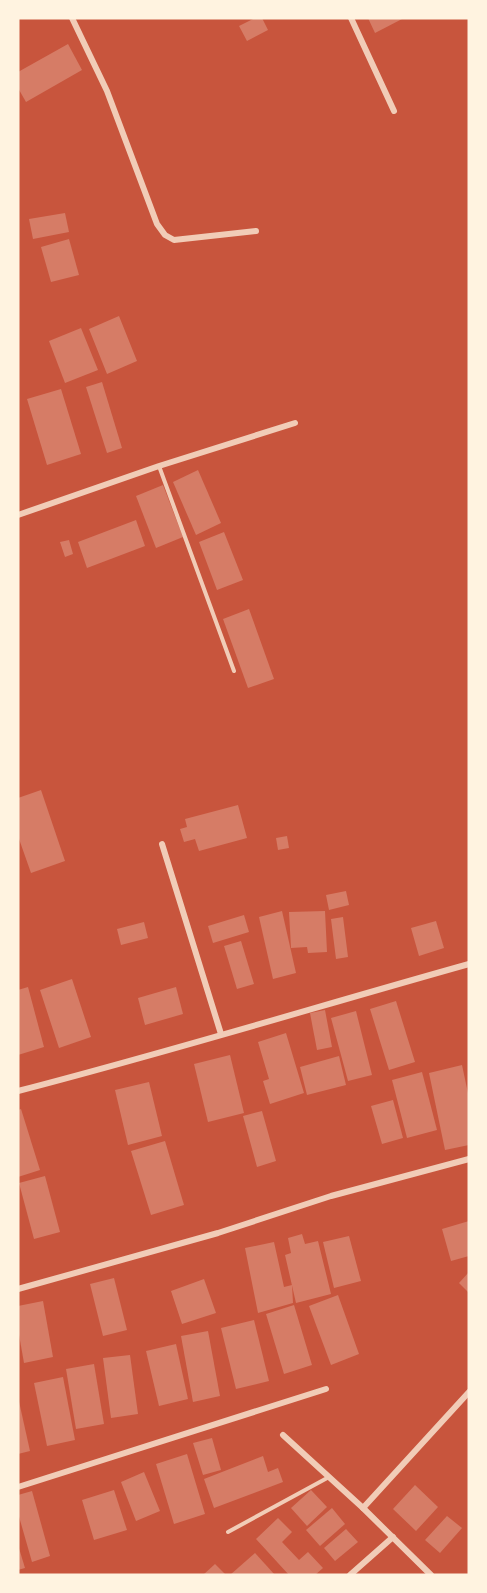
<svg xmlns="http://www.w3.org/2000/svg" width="487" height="1593" font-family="'PT Sans Narrow',sans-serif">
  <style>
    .building { fill: #d67c66 }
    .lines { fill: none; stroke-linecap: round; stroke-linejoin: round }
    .service { stroke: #f1ccb7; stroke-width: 4 }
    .minor { stroke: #f1ccb7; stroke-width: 6 }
  </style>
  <rect width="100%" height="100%" fill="#c8553d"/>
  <g class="building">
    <polygon points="255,18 262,18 268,30 247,41 239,26"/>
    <polygon points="368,18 404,18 375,33"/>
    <polygon points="68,44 82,70 26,102 18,88 18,72"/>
    <polygon points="65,213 69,232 33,239 29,219"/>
    <polygon points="69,239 79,275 51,282 41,247"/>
    <polygon points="119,316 137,361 107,374 89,329"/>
    <polygon points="81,328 98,370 65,383 49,341"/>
    <polygon points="102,382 122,448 107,453 86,387"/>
    <polygon points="61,389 81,454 47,465 27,399"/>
    <polygon points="198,470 221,523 196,535 173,482"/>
    <polygon points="163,485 183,537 156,548 136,496"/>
    <polygon points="136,520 145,546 87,568 78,542"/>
    <polygon points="224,532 243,580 217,590 199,542"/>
    <polygon points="69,540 73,554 65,557 60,542"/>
    <polygon points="249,609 274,679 248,688 223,619"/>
    <polygon points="41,790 65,861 31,873 18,836 18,798"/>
    <polygon points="238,805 247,838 199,851 195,839 184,842 180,829 187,827 185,819"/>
    <polygon points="287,836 289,848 278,850 276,838"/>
    <polygon points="346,891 349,905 329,910 326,895"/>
    <polygon points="282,911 296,973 273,979 259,917"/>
    <polygon points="325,911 327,952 308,953 307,947 291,948 289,912"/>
    <polygon points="244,915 249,932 213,943 208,926"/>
    <polygon points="343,917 348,957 336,959 331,919"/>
    <polygon points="436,921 444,948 419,956 411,928"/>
    <polygon points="144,922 148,938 121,945 117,929"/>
    <polygon points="241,941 254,984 237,989 224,946"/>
    <polygon points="72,979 91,1037 59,1048 40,990"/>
    <polygon points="28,987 44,1047 18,1055 18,990"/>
    <polygon points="176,987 183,1014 145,1025 138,998"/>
    <polygon points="396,1001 415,1062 389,1070 370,1009"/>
    <polygon points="325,1010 332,1047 317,1050 310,1013"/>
    <polygon points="356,1011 372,1075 348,1081 331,1018"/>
    <polygon points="286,1033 304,1093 270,1104 263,1081 269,1079 258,1042"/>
    <polygon points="230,1055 244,1113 208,1122 194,1064"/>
    <polygon points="339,1056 346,1085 307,1095 300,1067"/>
    <polygon points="462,1065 469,1098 469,1145 445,1150 429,1073"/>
    <polygon points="422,1072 437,1130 407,1138 392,1080"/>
    <polygon points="149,1082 162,1136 128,1145 115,1090"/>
    <polygon points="393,1100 403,1138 382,1144 371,1106"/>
    <polygon points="21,1109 40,1170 18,1177 18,1110"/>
    <polygon points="262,1111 276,1161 257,1167 243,1116"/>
    <polygon points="165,1141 184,1205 151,1215 131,1151"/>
    <polygon points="45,1176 60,1232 34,1239 19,1183"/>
    <polygon points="469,1221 469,1256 451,1261 442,1229"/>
    <polygon points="302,1234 305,1244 318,1241 331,1294 296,1303 285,1255 291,1253 288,1238"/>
    <polygon points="349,1236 361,1281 334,1288 323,1242"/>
    <polygon points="274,1242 284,1287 292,1285 293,1303 258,1313 245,1248"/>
    <polygon points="469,1272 469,1293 459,1283"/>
    <polygon points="114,1278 127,1330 103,1336 90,1284"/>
    <polygon points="204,1279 216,1313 182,1324 171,1291"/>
    <polygon points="338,1295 359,1354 331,1365 309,1306"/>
    <polygon points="43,1301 53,1357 24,1363 18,1329 18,1306"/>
    <polygon points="294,1305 312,1365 284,1374 266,1314"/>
    <polygon points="254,1320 269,1381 236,1389 221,1328"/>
    <polygon points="208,1331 220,1396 193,1402 181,1336"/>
    <polygon points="176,1344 188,1399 159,1406 146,1351"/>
    <polygon points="130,1355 138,1414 111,1418 103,1358"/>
    <polygon points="94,1364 104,1424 76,1429 66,1369"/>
    <polygon points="63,1377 75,1440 47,1446 34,1383"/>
    <polygon points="18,1397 30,1451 18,1454"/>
    <polygon points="212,1438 221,1470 203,1475 193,1443"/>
    <polygon points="187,1454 205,1514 174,1524 156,1464"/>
    <polygon points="263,1456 268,1472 278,1468 283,1482 214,1508 204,1479"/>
    <polygon points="144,1472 160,1511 136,1521 121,1482"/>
    <polygon points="415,1485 438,1507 416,1531 393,1509"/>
    <polygon points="114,1490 127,1530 94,1540 82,1500"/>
    <polygon points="311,1490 327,1507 307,1526 291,1508"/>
    <polygon points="32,1491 50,1556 32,1562 18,1513 18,1495"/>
    <polygon points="332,1508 345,1524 320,1546 306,1530"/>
    <polygon points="447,1516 462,1528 440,1553 425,1540"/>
    <polygon points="278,1518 292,1532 282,1542 299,1560 308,1552 323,1568 315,1575 289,1575 256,1539"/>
    <polygon points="346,1529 358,1542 335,1561 324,1548"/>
    <polygon points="18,1545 25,1568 18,1570"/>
    <polygon points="255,1553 275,1575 230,1575"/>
    <polygon points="215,1564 226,1575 203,1575"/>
  </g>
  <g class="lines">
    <g class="service">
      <polyline points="159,466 234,671"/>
      <polyline points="228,1532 329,1477"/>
    </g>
    <g class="minor">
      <polyline points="72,18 107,91 157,224 165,235 174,240 256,231"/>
      <polyline points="351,18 394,111"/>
      <polyline points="18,515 159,466 295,423"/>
      <polyline points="162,844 221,1034"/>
      <path d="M18,1091C169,1052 319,1006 469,964"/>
      <polyline points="18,1289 218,1233 331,1196 469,1159"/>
      <polyline points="283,1435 363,1508 431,1575"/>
      <polyline points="18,1487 326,1389"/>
      <polyline points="363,1508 469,1392"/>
      <polyline points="350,1575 393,1537"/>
    </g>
  </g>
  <rect width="487" height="1593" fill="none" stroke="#fff3e0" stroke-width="39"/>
</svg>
